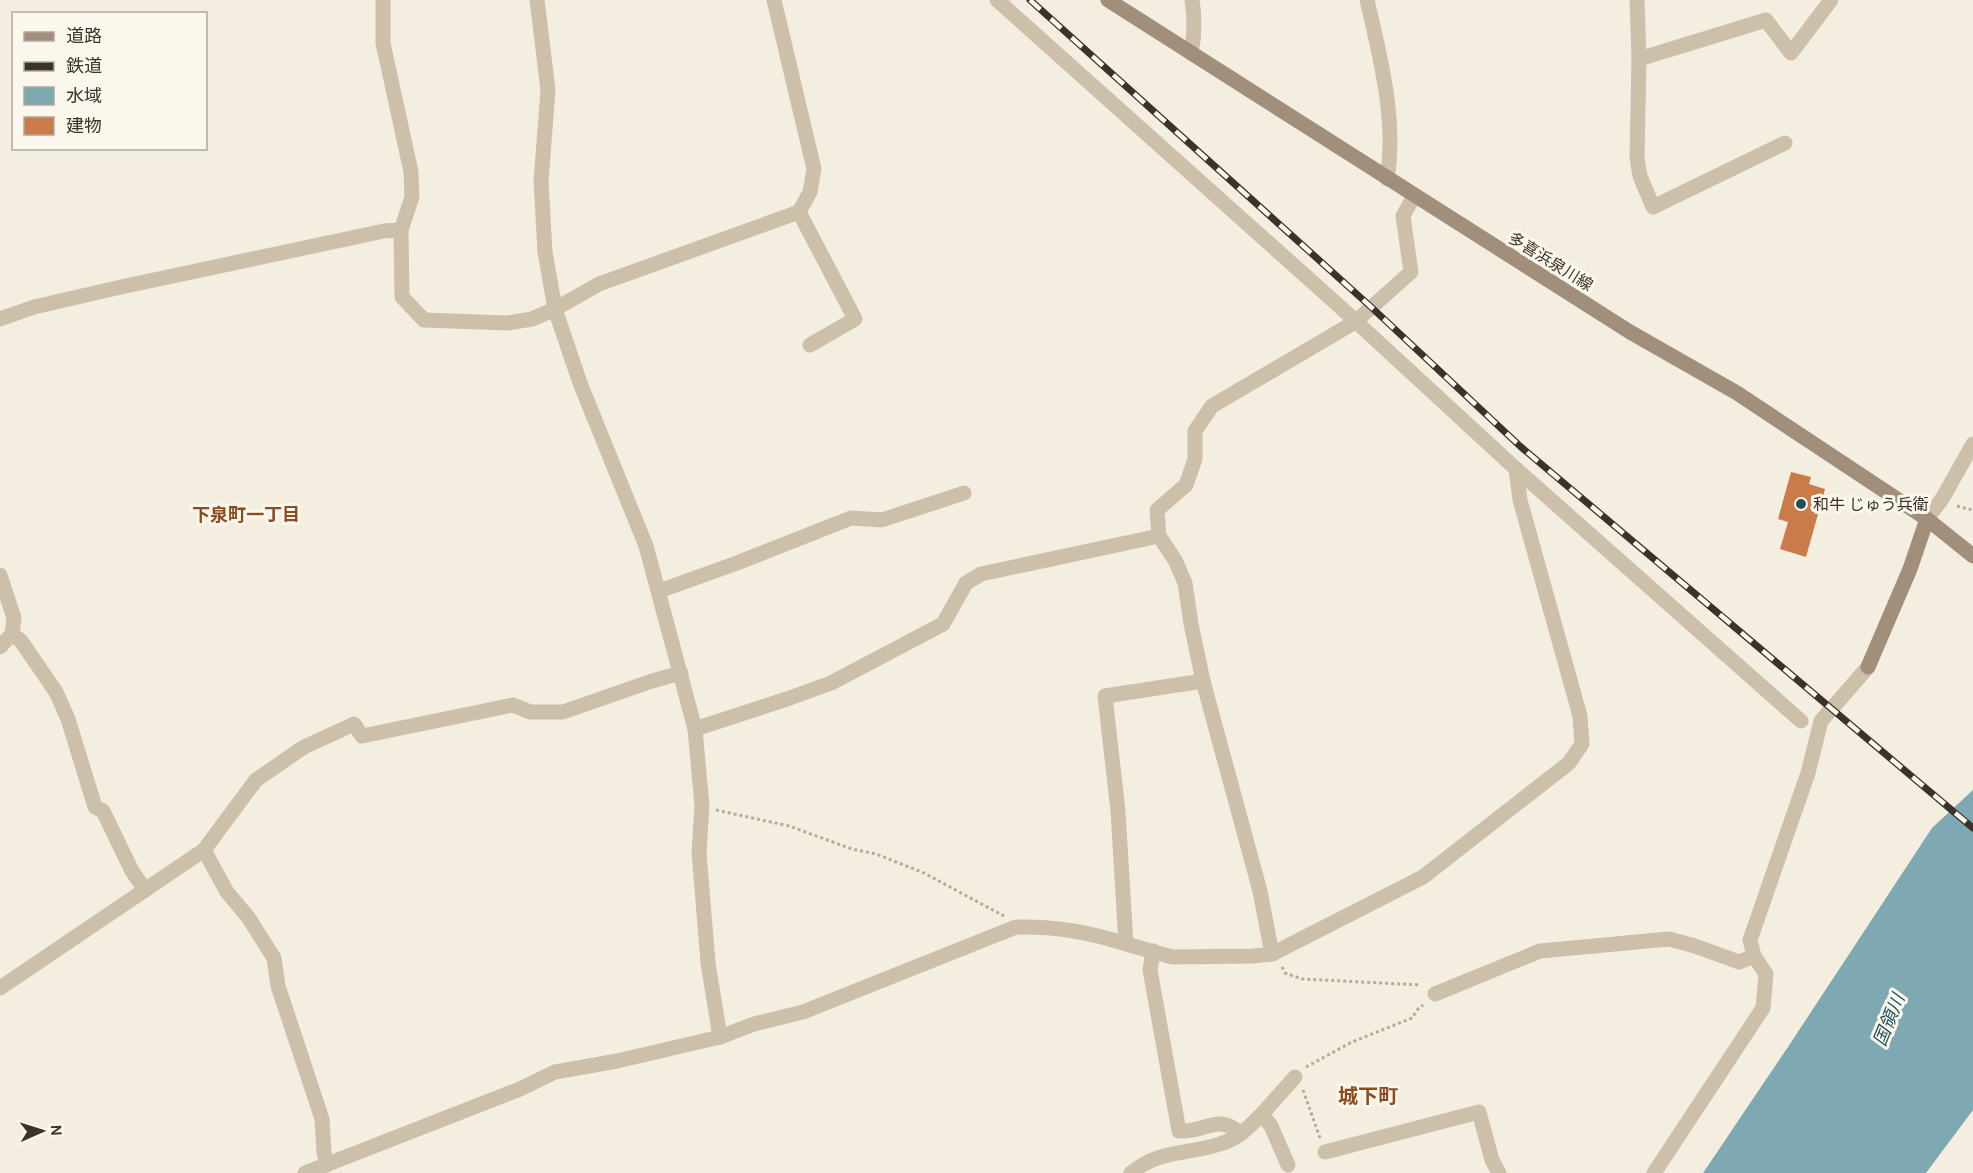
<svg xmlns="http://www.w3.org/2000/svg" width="1973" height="1173" font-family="Karla,'Noto Sans JP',sans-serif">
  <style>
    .water { fill: #7ea8b2 }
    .building { fill: #c97c49 }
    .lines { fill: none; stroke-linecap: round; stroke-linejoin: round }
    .path { stroke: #b9aa95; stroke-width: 3; stroke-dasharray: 3 3; stroke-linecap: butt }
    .street { stroke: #cdc0ab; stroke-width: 15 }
    .secondary { stroke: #a18f7c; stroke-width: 15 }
    .rail-casing { stroke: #3b322a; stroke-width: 7 }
    .rail { stroke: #fbf7ed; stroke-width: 4.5; stroke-dasharray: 14; stroke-linecap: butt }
    .poi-dot { fill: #1e505e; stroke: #fbf7ed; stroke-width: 2 }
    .labels { text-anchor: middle; stroke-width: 6; stroke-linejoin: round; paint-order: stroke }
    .street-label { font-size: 16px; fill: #3b322a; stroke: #fbf7ed }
    .poi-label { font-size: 16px; fill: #3b322a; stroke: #fbf7ed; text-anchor: start }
    .neighbourhood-label { font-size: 18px; font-weight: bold; fill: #8c4b21; stroke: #fbf7ed }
    .water-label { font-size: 18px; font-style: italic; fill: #1e505e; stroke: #fbf7ed }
    .quarter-label { font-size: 20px; font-weight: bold; fill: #8c4b21; stroke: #fbf7ed }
  </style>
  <rect width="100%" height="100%" fill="#f4eee0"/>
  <polygon class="water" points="1973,790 1973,1110 1926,1173 1703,1173 1788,1047 1932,828"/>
  <polygon class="building" points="1791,472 1811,477 1809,484 1825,489 1806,557 1780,549 1788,522 1778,519"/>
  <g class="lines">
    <g class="path">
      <polyline points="1957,506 1973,510"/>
      <polyline points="716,810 789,826 852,849 876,854 924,873 1004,916"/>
      <polyline points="1282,967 1285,973 1302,979 1421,985"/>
      <polyline points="1306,1067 1352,1042 1412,1018 1418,1009 1423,1005"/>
      <polyline points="1303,1090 1320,1138"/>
    </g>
    <g class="street">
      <polyline points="383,0 383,43 411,172 412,197 401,230 402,297 424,320 507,323 532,319 555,309 599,284 799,212 855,319 810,345"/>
      <polyline points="537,0 548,90 541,181 545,252 555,309 580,383 646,546 695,729 702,806 699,852 708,963 720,1037"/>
      <polyline points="774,0 814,169 810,192 799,212"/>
      <polyline points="997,0 1338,305 1516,469 1520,500 1580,716 1582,744 1569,763 1423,877 1272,954 1253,956 1172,957 1126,944 1118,811 1105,696 1203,681"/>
      <path d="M1367,0C1380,56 1397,121 1387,179"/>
      <polyline points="1637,0 1639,59 1637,158 1640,176 1653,207 1785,143"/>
      <path d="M1191,53C1195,34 1195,19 1192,0"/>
      <polyline points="1639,59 1766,20 1791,53 1831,0"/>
      <polyline points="0,319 34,307 121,287 384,231 401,230"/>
      <polyline points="1516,469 1801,721"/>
      <polyline points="1927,519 1942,499 1973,444"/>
      <polyline points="0,575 14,618 12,634 0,647"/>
      <polyline points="659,591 737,563 851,518 882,520 964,493"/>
      <polyline points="12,634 21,641 56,692 68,719 95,807 103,811 132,871 145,890"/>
      <polyline points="695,729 787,699 831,683 943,624 966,583 981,574 1159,536"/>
      <polyline points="204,850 227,892 248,917 274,958 278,986 322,1119 324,1152 327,1165"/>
      <path d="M1153,951L1150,970L1179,1131C1206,1133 1217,1112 1241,1134"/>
      <polyline points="1272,954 1260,891 1203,681 1191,624 1185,583 1175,560 1159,536 1157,510 1186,485 1195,459 1195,431 1212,406 1355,322 1411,272 1403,216 1414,196"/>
      <polyline points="0,988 204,850 256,780 304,747 354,724 362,736 513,705 530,712 563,712 652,681 681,673"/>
      <polyline points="1435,994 1540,951 1669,939 1695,946 1739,962 1754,956"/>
      <polyline points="1325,1152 1479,1112 1492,1160 1499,1173"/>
      <polyline points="1288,1165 1271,1126 1262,1114 1295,1077"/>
      <path d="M305,1173L520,1089L555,1072L617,1061L720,1037L754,1024L803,1012L1016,927C1054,926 1090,932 1126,944"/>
      <path d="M1131,1173C1160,1149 1187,1155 1220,1144C1238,1139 1250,1126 1262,1114"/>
      <polyline points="1654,1173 1763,1008 1766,974 1754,956 1750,940 1808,773 1821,721 1868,667"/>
    </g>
    <g class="secondary">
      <polyline points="1108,0 1630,332 1737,393 1927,519 1973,556"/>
      <polyline points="1868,667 1910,569 1927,519"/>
    </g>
    <g class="rail-casing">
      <polyline id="rail" points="1030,0 1370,306 1521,447 1973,828"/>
    </g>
    <use href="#rail" class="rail"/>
  </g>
  <circle class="poi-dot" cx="1801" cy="504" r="6"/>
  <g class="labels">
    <g class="street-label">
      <text transform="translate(1551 261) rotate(32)" y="6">多喜浜泉川線</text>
    </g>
    <g class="poi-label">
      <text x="1813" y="510">和牛 じゅう兵衛</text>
    </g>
    <g class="neighbourhood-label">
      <text x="246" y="521">下泉町一丁目</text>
    </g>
    <g class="water-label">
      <text transform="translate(1889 1020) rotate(-68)" y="6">国領川</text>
    </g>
    <g class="quarter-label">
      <text x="1368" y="1103">城下町</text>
    </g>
  </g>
  <rect x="12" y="12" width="195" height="138" fill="#fbf7ed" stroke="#aea89f" stroke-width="1.5"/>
  <rect x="24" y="32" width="30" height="9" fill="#a18f7c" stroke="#aea89f" stroke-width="1.5"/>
  <text x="66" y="42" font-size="18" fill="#3b322a">道路</text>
  <rect x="24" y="62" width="30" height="9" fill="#3b322a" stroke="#aea89f" stroke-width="1.5"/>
  <text x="66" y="72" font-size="18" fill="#3b322a">鉄道</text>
  <rect x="24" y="87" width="30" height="18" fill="#7ea8b2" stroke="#aea89f" stroke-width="1.5"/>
  <text x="66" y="102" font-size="18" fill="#3b322a">水域</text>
  <rect x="24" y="117" width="30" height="18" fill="#c97c49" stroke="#aea89f" stroke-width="1.5"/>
  <text x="66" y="132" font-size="18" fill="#3b322a">建物</text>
  <g transform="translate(42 1131) rotate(87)" stroke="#fbf7ed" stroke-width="4.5" paint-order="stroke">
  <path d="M0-4.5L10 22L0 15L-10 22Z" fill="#3b322a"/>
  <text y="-9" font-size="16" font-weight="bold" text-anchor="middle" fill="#3b322a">N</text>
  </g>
</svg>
